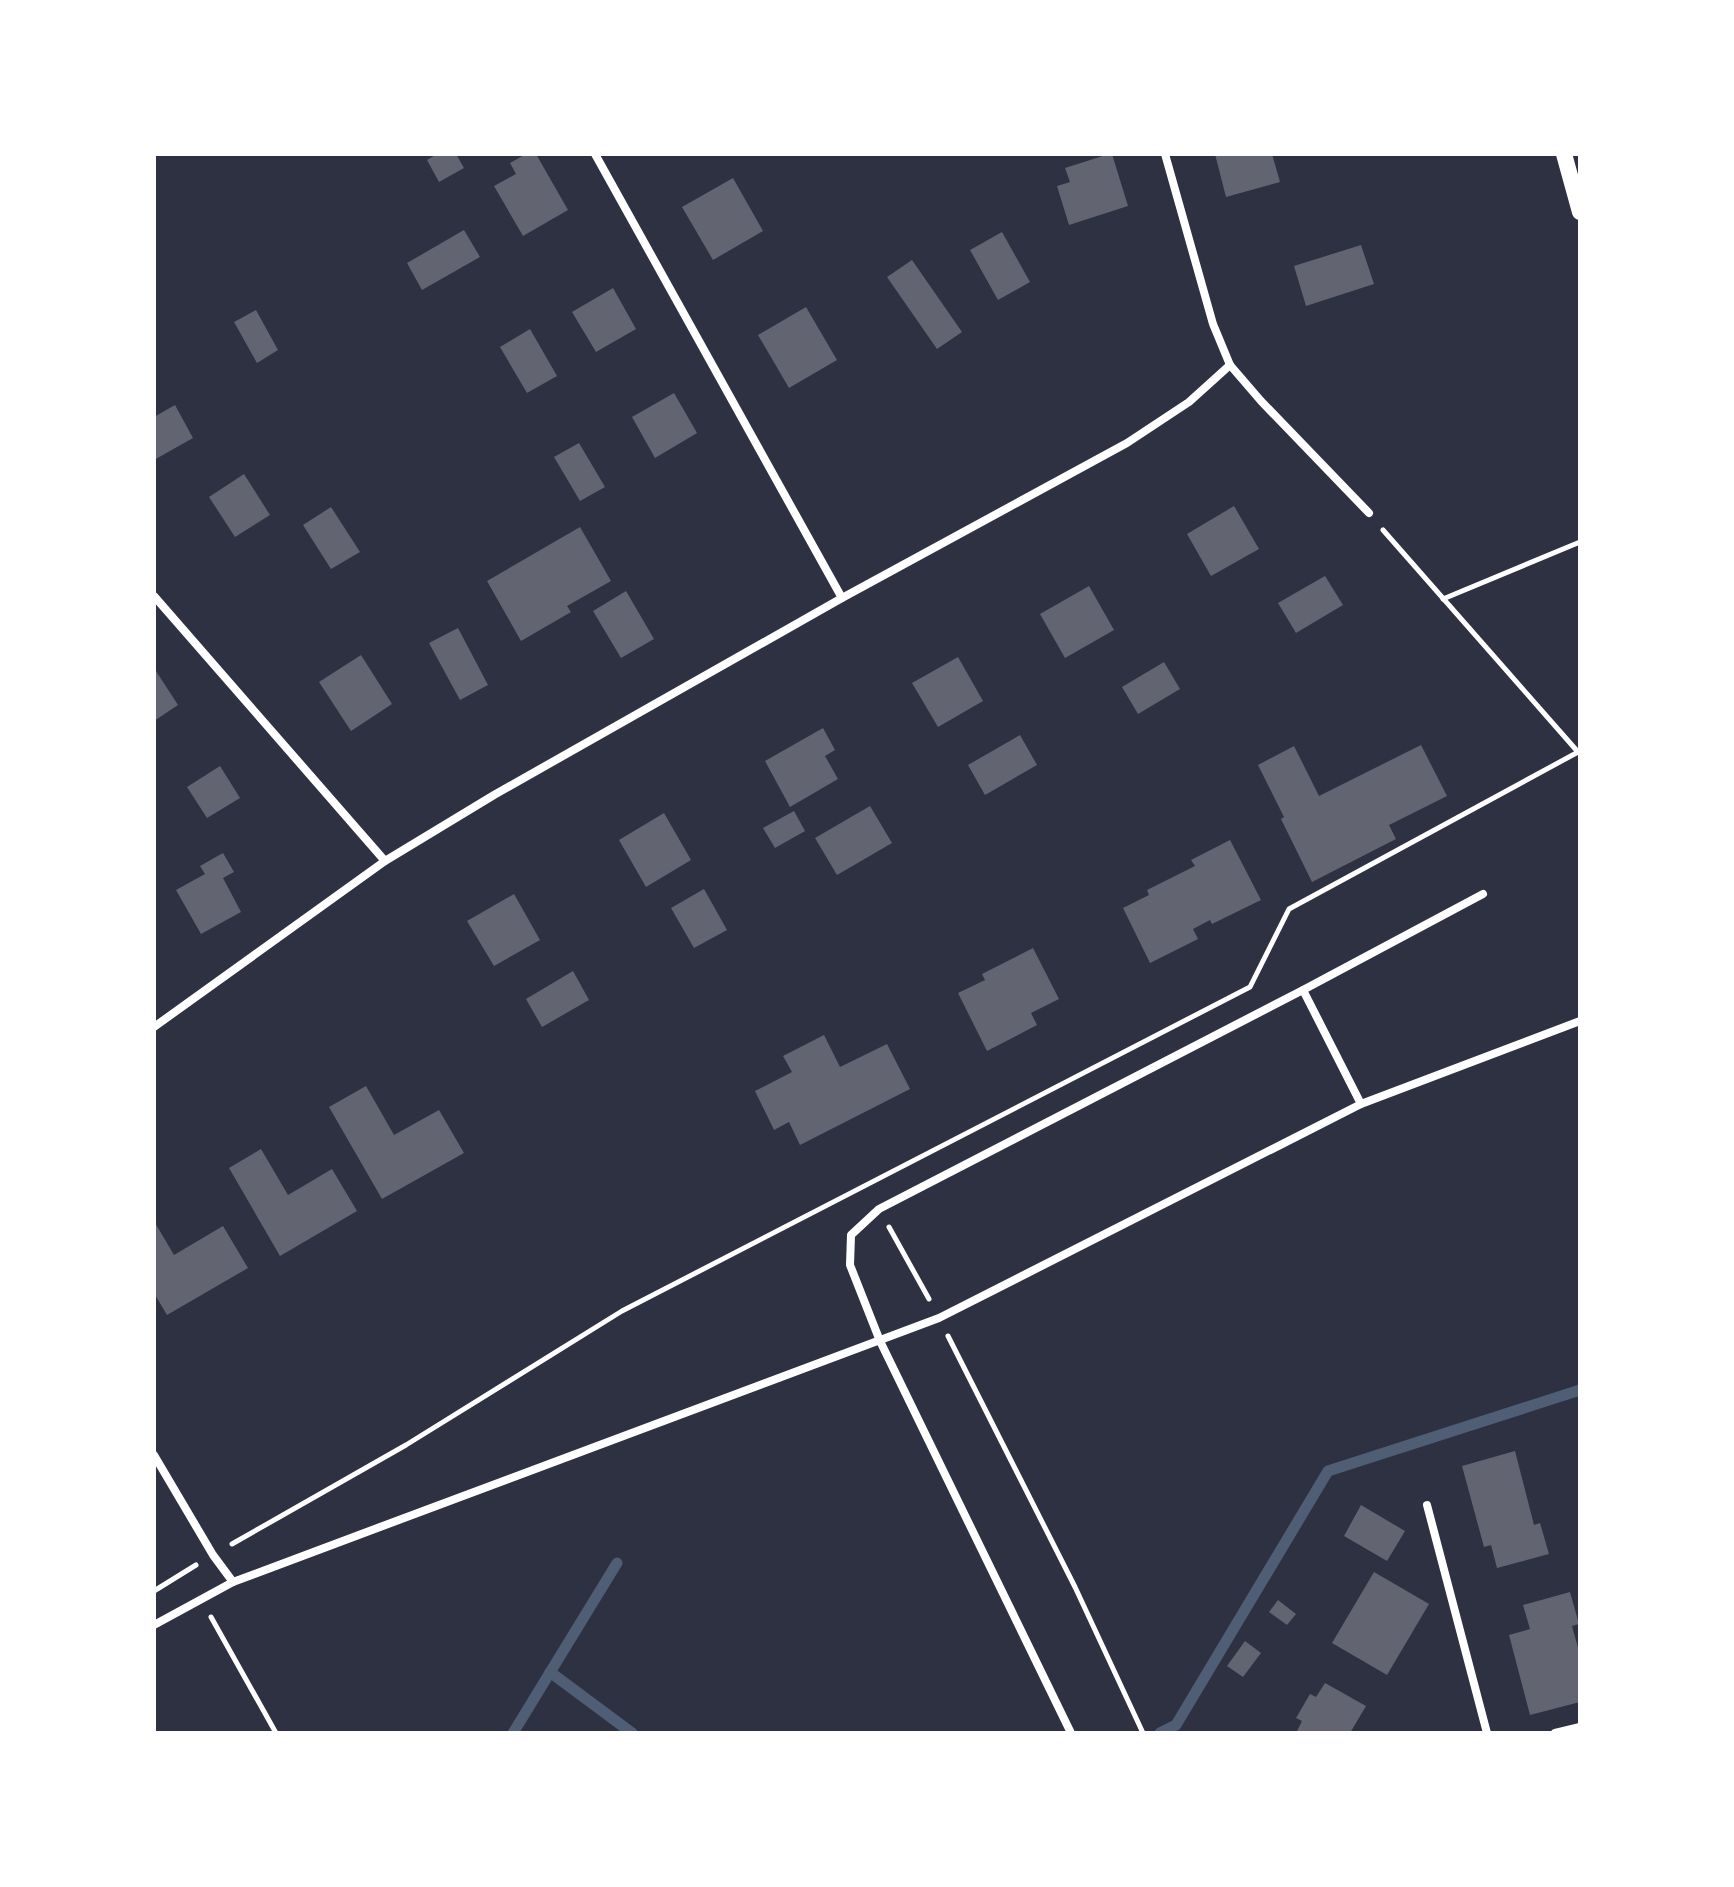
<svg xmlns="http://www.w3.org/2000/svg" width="1734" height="1887" font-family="'Varela Round',sans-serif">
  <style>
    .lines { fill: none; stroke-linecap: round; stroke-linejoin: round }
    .stream { stroke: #4f5d75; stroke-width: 11 }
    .building { fill: #626471 }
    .path { stroke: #fff; stroke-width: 5 }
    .minor { stroke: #fff; stroke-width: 8 }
    .secondary { stroke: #fff; stroke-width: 16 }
  </style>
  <rect width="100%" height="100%" fill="#2d3142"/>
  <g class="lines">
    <g class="stream">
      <polyline points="550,1672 632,1733"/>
      <polyline points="513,1733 617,1563"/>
      <polyline points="1160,1733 1176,1725 1328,1471 1580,1390"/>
    </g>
  </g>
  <g class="building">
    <polygon points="437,154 456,154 464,168 439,182 427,160"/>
    <polygon points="526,154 536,154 568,210 523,236 494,186 516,174 510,163"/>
    <polygon points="1109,154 1112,154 1128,206 1069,225 1057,186 1070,182 1065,168"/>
    <polygon points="1215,154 1272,154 1280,182 1226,197"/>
    <polygon points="733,178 763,231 713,260 682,207"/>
    <polygon points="464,230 480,257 422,290 407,263"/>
    <polygon points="1002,232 1030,282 998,300 970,250"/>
    <polygon points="1361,245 1374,284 1306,306 1294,266"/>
    <polygon points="912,260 962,332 937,349 887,277"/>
    <polygon points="613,288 636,329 596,352 572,312"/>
    <polygon points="806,307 837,360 789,388 758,335"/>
    <polygon points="256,310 278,350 257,363 234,322"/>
    <polygon points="530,329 557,376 527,393 500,347"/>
    <polygon points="674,393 697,433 655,458 632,417"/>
    <polygon points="175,405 193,438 154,460 154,417"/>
    <polygon points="579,443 605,487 580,501 554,457"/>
    <polygon points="244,474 270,515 235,537 209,497"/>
    <polygon points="1234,506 1259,549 1211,576 1187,534"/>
    <polygon points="331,507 360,552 331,569 303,525"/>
    <polygon points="580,527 611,581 567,606 571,612 521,641 487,581"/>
    <polygon points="1325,576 1343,605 1296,633 1278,603"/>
    <polygon points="1089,586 1114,630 1065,658 1040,614"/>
    <polygon points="626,591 654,639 621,658 593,611"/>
    <polygon points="458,628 488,685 460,700 429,643"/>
    <polygon points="361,655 392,704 351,731 319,682"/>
    <polygon points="958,657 983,701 938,727 912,683"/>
    <polygon points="1164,662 1180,689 1138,714 1122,687"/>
    <polygon points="154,668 178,705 154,721"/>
    <polygon points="823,728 835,750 825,756 838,779 790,807 765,761"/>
    <polygon points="1020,735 1037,765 985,795 968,765"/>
    <polygon points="1421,745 1447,796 1389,825 1396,839 1312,882 1281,819 1284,817 1258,765 1294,746 1319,796"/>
    <polygon points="220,766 240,798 207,818 187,787"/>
    <polygon points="870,806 892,843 837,875 815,838"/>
    <polygon points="794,811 805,831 775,848 763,828"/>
    <polygon points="664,813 691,860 646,887 619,840"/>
    <polygon points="1230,840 1261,900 1212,924 1210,920 1193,929 1198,939 1150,963 1123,908 1149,895 1147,890 1195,866 1191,860"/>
    <polygon points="223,853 234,872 223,878 241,912 201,934 176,890 205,874 200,866"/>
    <polygon points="704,889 727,930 694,948 671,908"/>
    <polygon points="514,894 540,940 494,966 467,921"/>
    <polygon points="1033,948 1059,999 1031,1013 1037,1025 987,1051 958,993 985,980 982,974"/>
    <polygon points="573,971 589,1000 542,1027 526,999"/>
    <polygon points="824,1035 840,1067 887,1044 910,1089 800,1145 789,1122 774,1130 755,1091 792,1072 783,1056"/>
    <polygon points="366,1086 394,1135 439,1110 464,1153 382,1199 329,1107"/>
    <polygon points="261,1149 288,1195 332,1169 357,1211 280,1256 229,1168"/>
    <polygon points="154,1221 174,1255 223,1226 248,1268 167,1315 154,1293"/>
    <polygon points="1515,1451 1534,1525 1540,1523 1549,1554 1497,1568 1491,1545 1484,1547 1462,1466"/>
    <polygon points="1361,1505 1405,1531 1387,1561 1344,1536"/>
    <polygon points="1374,1572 1429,1604 1387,1675 1332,1643"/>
    <polygon points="1570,1592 1579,1624 1572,1626 1580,1655 1580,1702 1530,1715 1509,1635 1530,1629 1523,1605"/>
    <polygon points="1278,1600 1296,1614 1287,1625 1269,1612"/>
    <polygon points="1245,1641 1261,1653 1243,1677 1227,1666"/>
    <polygon points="1325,1683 1366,1706 1350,1733 1296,1733 1302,1721 1296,1718 1310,1694 1316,1697"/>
  </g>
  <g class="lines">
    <g class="path">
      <polyline points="1383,530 1578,752"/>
      <polyline points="1443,599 1580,542"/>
      <polyline points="889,1227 929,1299"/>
      <polyline points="948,1336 1075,1587 1143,1733"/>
      <polyline points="232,1544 406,1445 622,1311 1250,987 1289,909 1580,751"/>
      <polyline points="154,1591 196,1565"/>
      <polyline points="211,1617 276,1733"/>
    </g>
    <g class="minor">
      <polyline points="595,154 842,598"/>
      <polyline points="1165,154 1213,324 1230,365 1261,401 1369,513"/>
      <polyline points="154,596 385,861"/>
      <polyline points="1303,990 1483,894"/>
      <polyline points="154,1027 385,861 494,795 842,598 1127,443 1189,402 1230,365"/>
      <polyline points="154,1455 213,1555 233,1582"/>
      <polyline points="1427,1505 1487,1733"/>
      <polyline points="154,1625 233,1582 939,1318 1361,1104 1580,1021"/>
      <polyline points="1071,1733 880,1341 850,1265 851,1235 879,1209 1303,990 1361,1104"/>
      <polyline points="1555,1733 1580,1727"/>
    </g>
    <polyline class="secondary" points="1564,154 1580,212"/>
  </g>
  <rect width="1734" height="1887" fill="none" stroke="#ffffff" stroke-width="312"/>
</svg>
